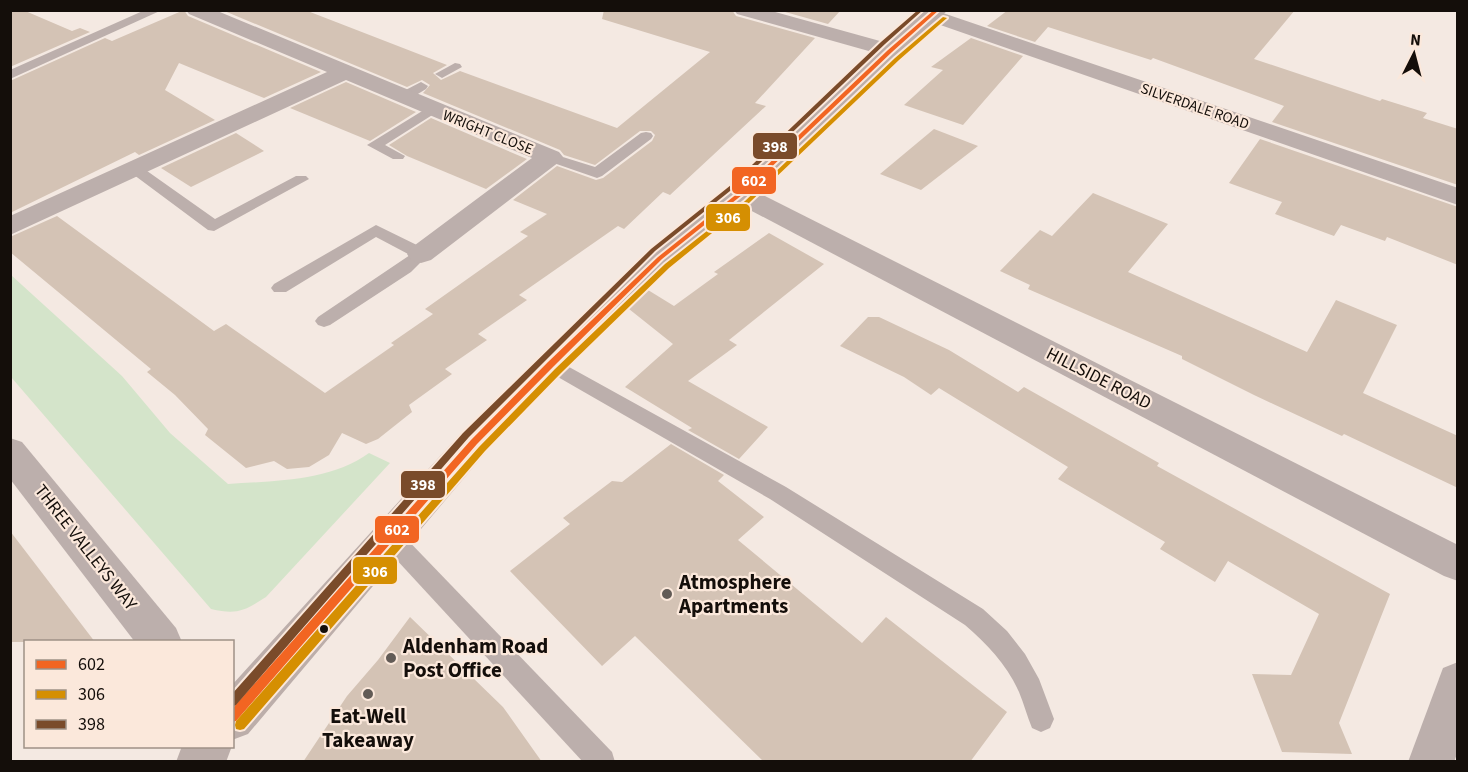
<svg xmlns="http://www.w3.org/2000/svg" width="1468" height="772" font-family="'Source Sans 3',sans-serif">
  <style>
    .green { fill: #d4e4ca }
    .building { fill: #d4c3b5 }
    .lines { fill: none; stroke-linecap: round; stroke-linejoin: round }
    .lane { fill: #bcafac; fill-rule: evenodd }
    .street { fill: #bcafac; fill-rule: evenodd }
    .secondary { fill: #bcaeaa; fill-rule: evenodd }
    .bus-1-casing { stroke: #fbe8db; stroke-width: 4 }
    .bus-2-casing { stroke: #fbe8db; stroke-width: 4 }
    .bus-3-casing { stroke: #fbe8db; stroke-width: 4 }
    .bus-1 { fill: #f26522; fill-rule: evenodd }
    .bus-2 { fill: #d58f02; fill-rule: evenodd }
    .bus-3 { fill: #7a4b2a; fill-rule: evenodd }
    .poi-dot { fill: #625b56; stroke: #fbe8db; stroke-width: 2 }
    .bus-dot { fill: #140e0a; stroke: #fbe8db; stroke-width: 2 }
    .labels { text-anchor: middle; stroke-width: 4.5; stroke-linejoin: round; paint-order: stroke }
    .far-street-label { font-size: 15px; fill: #140e0a; stroke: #fbe8db }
    .street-label { font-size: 18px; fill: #140e0a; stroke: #fbe8db }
    .near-poi-label { font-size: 21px; font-weight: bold; fill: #140e0a; stroke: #fbe8db; text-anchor: start }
    .line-badge { stroke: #fbe8db; stroke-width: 2 }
    .badge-label { font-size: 16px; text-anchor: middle; font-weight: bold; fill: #fff }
  </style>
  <rect width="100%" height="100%" fill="#f4e9e2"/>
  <path class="green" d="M11,275L122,376L170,433L228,484C274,481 331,481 369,453L390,463L266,597C244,611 237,615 211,609L11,377Z"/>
  <g class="building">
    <polygon points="10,10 23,10 72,31 80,28 90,32 10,67"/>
    <polygon points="184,10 188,16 321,72 264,98 179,63 165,90 215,120 139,155 135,152 10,213 10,81 105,38 112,41"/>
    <polygon points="222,10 305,10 447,65 433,73 441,80 460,71 617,128 710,52 602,19 604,10 732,10 736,16 815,38 755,103 766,106 670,195 663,192 624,229 618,226 519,295 527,300 478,334 487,340 445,369 452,374 409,405 412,412 378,439 366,444 342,433 329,455 309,467 287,469 274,461 246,468 205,435 208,429 175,395 147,372 151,369 10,252 10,237 57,216 214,331 226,324 325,393 394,345 391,343 433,314 425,309 528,236 520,232 547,214 513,200 557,166 596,180 603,178 652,141 655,135 651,131 640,131 595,165 564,155 560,150 423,93 430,85 422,80 407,87"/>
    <polygon points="778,10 841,10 828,24"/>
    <polygon points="1008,10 1295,10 1254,59 1380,101 1382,99 1427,113 1423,118 1458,129 1458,185 1272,122 1284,106 1153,58 1151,60 1048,27 1035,42 987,26"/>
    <polygon points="971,38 1023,56 963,125 904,105 943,70 931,67"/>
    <polygon points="346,82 416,112 370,141 290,108"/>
    <polygon points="431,118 527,159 486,189 407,156 389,145"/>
    <polygon points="934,129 978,146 921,190 880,174"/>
    <polygon points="236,133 264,151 191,187 161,168"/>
    <polygon points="1260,139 1458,207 1458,265 1387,237 1385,241 1341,225 1334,236 1275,214 1282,202 1229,183"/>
    <polygon points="1093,193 1168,224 1128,272 1307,352 1336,300 1397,325 1363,393 1458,436 1458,488 1344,434 1342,436 1254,395 1182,359 1182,356 1028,289 1030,285 1000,271 1040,230 1052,236"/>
    <polygon points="769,233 824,264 729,340 737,345 688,381 768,427 739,459 688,430 692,428 625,387 673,344 629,309 648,290 674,306 718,274 714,272"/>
    <polygon points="868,317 879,317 949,350 1018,392 1024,387 1159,463 1157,466 1390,594 1339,723 1352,754 1282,752 1252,674 1291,675 1319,614 1228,561 1215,582 1160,549 1165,542 1058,479 1068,467 939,388 931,395 904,377 840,346"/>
    <polygon points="671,444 724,475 718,481 764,517 738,540 862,643 886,617 1007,712 970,762 764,762 635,636 602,666 510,571 570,524 563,518 612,481 622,482"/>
    <polygon points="10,531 95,642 10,642"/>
    <polygon points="410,617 503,707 542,762 303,762 347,696 378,660"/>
  </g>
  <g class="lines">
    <g class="lane">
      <polygon points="145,10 162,10 10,79 10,70"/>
      <polygon points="455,63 460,64 462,67 442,78 435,74"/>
      <polygon points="421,82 428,86 426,89 408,100 398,100 396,97 398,94"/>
      <polygon points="432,105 439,109 437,112 385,145 405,156 403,159 393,159 367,145"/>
      <polygon points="646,132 651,133 653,136 651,139 602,176 597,178 545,160 543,157 550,153 595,167 641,133"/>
      <polygon points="135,164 140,166 215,219 296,176 306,176 309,179 214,231 208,230 130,172 127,169"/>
      <polygon points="376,225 427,250 429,254 411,272 330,325 324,327 318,325 315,321 318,317 410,255 376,237 286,292 274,292 271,288 274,284"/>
      <path d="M551,357L786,487L983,609L1007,631L1025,654L1039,679L1054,719L1050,728L1041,732L1032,728C1027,716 1024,704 1019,692C1007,665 987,644 965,625L770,499L544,369L541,364L544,359Z"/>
      <polygon points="390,527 398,530 612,752 615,762 583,762 382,544 379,537 382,530"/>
    </g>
    <g class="street">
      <polygon points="186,10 215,10 559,152 563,157 559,162 431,260 421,263 411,260 407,254 411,248 532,158 346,80 10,235 10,216 327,72 189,14"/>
      <polygon points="734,10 768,10 898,46 901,51 898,56 890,57 737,14"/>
      <polygon points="931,10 940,12 1458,188 1458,205 926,20 923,16"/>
      <polygon points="740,186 749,188 1458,545 1458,581 1444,576 731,200 727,194 731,188"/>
      <polygon points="10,438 22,442 176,628 182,642 135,642 10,479"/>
      <polygon points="1458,662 1458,751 1454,762 1408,762 1443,668"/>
    </g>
    <g class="secondary">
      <polygon points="925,10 948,10 898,56 749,200 670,265 562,372 486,452 248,734 232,740 232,685 462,432 540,356 650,251 731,188 882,46"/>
      <polygon points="182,746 232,746 226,762 176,762"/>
    </g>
    <g class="bus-1-casing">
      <polygon id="bus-1" points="934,10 939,10 892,52 742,195 662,259 554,366 477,444 236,721 232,722 232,709 471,440 548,362 658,257 738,193 888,50"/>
    </g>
    <g class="bus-2-casing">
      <polygon id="bus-2" points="943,17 947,18 899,60 749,203 669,268 561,373 485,451 244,729 240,730 236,729 235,725 236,721 479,447 555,369 665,264 745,201 895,58"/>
    </g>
    <g class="bus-3-casing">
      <polygon id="bus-3" points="918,10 923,10 885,44 735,187 655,251 469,437 236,705 232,707 232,694 463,433 651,249 731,185 881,42"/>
    </g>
    <use href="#bus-1" class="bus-1"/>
    <use href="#bus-2" class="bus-2"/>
    <use href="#bus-3" class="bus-3"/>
  </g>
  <g class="poi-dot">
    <circle cx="667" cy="594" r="6"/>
    <circle cx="391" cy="658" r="6"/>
    <circle cx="368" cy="694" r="6"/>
  </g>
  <circle class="bus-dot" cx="324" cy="629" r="5"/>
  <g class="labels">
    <g class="far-street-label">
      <text transform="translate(1195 106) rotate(19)" y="5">SILVERDALE ROAD</text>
      <text transform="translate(488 132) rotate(22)" y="5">WRIGHT CLOSE</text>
    </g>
    <g class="street-label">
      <text transform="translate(1099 378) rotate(27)" y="6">HILLSIDE ROAD</text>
      <text transform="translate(86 547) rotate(52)" y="6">THREE VALLEYS WAY</text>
    </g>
    <g class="near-poi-label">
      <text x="679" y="589">Atmosphere<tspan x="679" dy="24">Apartments</tspan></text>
      <text x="403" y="653">Aldenham Road<tspan x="403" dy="24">Post Office</tspan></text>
      <text x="368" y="723" text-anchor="middle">Eat-Well<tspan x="368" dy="24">Takeaway</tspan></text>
    </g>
  </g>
  <g class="line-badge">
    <rect x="752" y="132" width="46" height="28" rx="6" fill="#7a4b2a"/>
    <rect x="731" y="166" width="46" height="29" rx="6" fill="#f26522"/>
    <rect x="705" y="203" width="46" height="29" rx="6" fill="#d58f02"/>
    <rect x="400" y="470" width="46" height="29" rx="6" fill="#7a4b2a"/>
    <rect x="374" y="515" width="46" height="29" rx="6" fill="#f26522"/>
    <rect x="352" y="556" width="46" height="29" rx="6" fill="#d58f02"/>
  </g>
  <g class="badge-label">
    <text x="775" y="152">398</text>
    <text x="754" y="186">602</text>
    <text x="728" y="223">306</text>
    <text x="423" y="490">398</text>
    <text x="397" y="535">602</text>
    <text x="375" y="577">306</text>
  </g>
  <rect width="1468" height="772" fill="none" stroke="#140e0a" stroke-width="24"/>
  <rect x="24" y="640" width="210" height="108" fill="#fbe8db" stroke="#9f9187" stroke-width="1.5"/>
  <rect x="36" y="660" width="30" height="9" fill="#f26522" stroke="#9f9187" stroke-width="1.5"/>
  <text x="78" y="670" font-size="18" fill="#140e0a">602</text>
  <rect x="36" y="690" width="30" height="9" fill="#d58f02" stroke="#9f9187" stroke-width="1.5"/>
  <text x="78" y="700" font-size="18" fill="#140e0a">306</text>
  <rect x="36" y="720" width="30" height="9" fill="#7a4b2a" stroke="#9f9187" stroke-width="1.5"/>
  <text x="78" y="730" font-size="18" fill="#140e0a">398</text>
  <g transform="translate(1414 54) rotate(6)" stroke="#fbe8db" stroke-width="4.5" paint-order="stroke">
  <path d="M0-4.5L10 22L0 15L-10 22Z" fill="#140e0a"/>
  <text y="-9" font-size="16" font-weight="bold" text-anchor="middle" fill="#140e0a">N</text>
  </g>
</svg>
